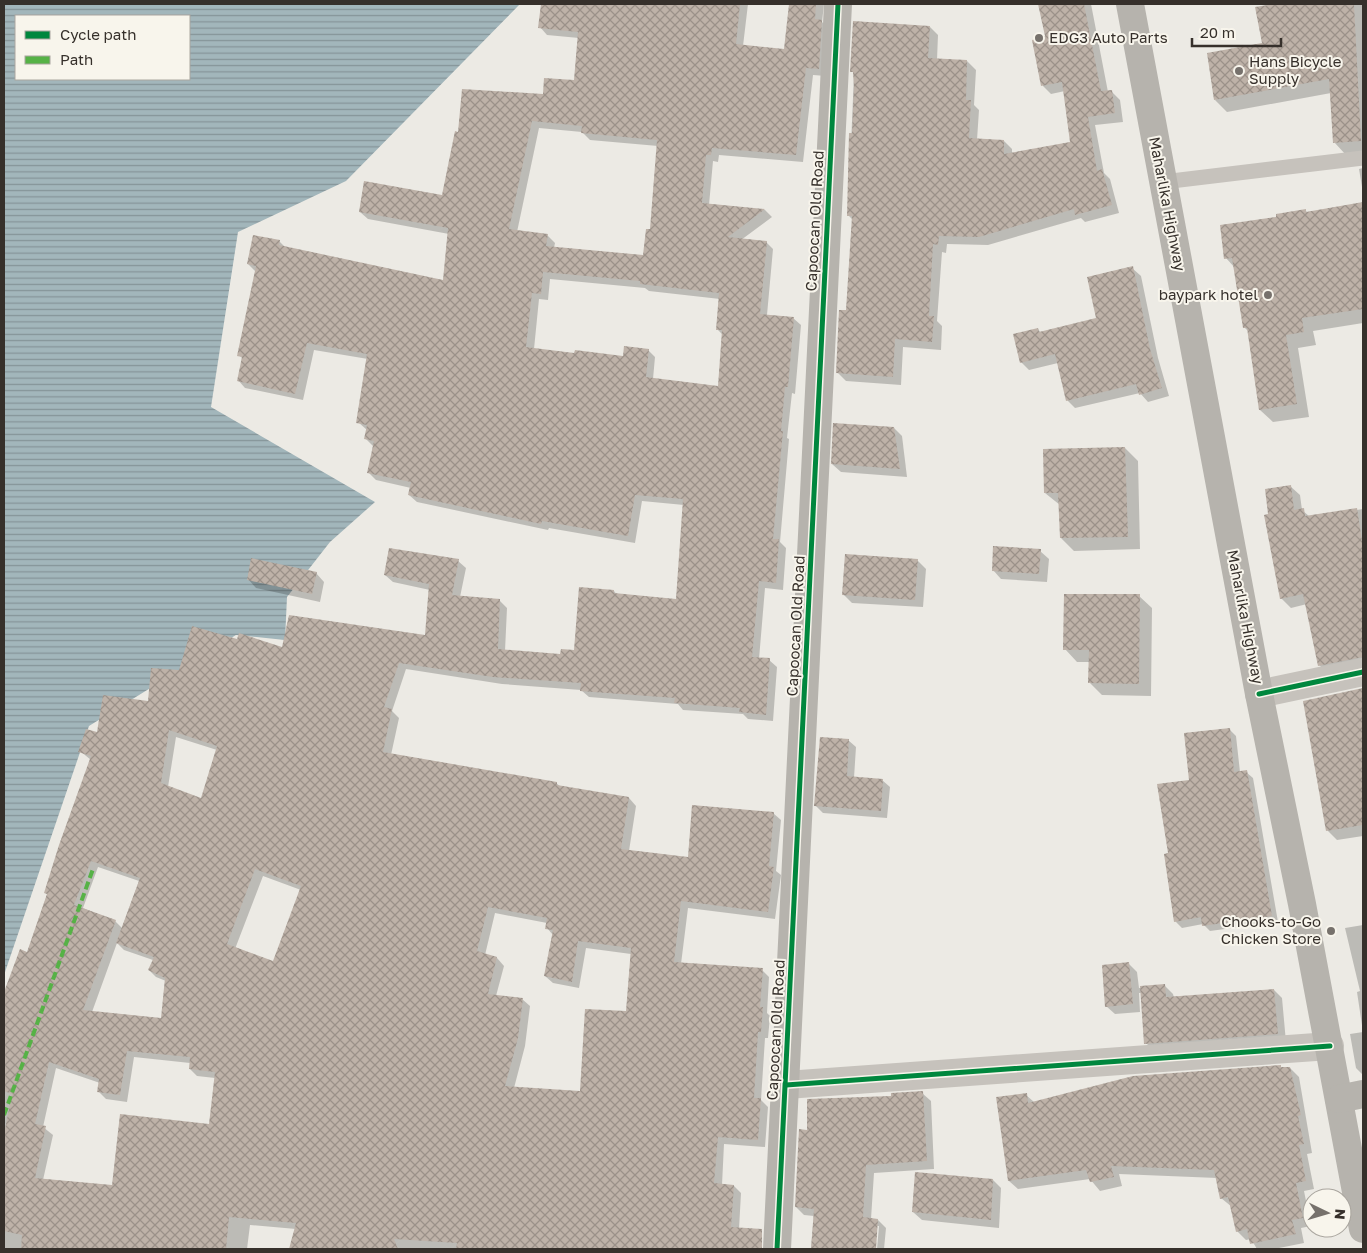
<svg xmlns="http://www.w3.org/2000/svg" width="1367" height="1253" font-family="'Golos Text',sans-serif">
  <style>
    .water { fill: url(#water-rules); fill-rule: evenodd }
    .shadow { fill: #0003; fill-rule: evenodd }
    .building { fill: url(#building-cross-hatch); fill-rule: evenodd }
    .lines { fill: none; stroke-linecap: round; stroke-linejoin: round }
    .lane { stroke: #c6c2bc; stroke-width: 15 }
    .street { stroke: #c6c2bc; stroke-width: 28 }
    .secondary { stroke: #b6b3ad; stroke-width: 28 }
    .quiet { stroke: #56b246; stroke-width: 4; stroke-dasharray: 8 4; stroke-linecap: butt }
    .cycleway-casing { stroke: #f8f5ec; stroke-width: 8 }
    .cycleway { stroke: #00873e; stroke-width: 5 }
    .poi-dot { fill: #76716c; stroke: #f8f5ec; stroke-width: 2 }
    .labels { text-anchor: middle; stroke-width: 4; stroke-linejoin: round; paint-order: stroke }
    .poi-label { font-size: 15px; fill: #36302b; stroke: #f8f5ec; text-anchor: start }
    .street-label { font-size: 15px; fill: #36302b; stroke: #f8f5ec }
  </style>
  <defs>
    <pattern id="water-rules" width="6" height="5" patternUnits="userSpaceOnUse" patternTransform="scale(1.25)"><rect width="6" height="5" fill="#a2b6bb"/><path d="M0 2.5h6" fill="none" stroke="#859498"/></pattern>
    <pattern id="building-cross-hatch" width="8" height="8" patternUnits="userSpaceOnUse" patternTransform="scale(1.25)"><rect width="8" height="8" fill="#beb2a8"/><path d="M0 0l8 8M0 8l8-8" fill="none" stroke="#9b9189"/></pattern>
  </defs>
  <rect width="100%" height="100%" fill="#eceae4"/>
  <path class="water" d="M4,4H520L346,181L238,232L211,407L375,502L330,542L287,597L285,640L236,635L89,726L4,975ZM16,16H189V79H16Z"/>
  <g class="shadow">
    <path d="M542,4H748L743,46L785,50L790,4H824L822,22L828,28L826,76L813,75L803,162L719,155L718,162L713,161L709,205L765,210L772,217L741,240L766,242L773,249L767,315L793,318L801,325L795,394L792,393L787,438L789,439L780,542L786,548L783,590L765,588L759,659L769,660L777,667L773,721L748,719L743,714L683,710L678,704L589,697L581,690L502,684L406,669L392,711L399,718L391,755L556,783L561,787L629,798L636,806L629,851L689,858L773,813L781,820L776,871L781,875L775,919L688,908L681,964L762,970L769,977L767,1013L770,1016L768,1038H765L761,1100L768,1107L765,1147L724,1144L722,1185L734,1186L741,1193L739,1229L762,1237L761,1249H290L296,1229L250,1225L247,1249H4V989L6,990L28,953L91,760L80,751L98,734L149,703L180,672L238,641L283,648L426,637L430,590L393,582L385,575L458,561L466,568L460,597L500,601L507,608L505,651L562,655L575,651L614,591L617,595L677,600L684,505L642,501L635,543L549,528L548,530L417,502L409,495L411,488L376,480L369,473L373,446L366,439L367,430L358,422L368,359L314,350L303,400L245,388L238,380L243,359L239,355L256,272L248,264L279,241L285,247L444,282L449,234L368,219L360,212L443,196L459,133L575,82L579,38L547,35L540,27ZM539,128L582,132L590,140L658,146L651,231L645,257L554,248L555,243L547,235L517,232ZM550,279L645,288L649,291L720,299L717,329L723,335L719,387L653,379L655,357L648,350L624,357L575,355L534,349L539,299L548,300ZM176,737L217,750L202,800L168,787ZM98,867L139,881L122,928L115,921L83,908ZM263,876L301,890L274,962L235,949ZM495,913L547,923V928L553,935L545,976L553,983L579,988L586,948L631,954L627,1012L581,1093L514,1088L525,1046L530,1006L522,999L496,996L504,966L497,958L485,955ZM117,943L124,950L153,960L149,970L156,977L166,981L162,1020L92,1012ZM134,1057L190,1063V1069L197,1076L215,1078L210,1125L113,1186L43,1180L53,1135L43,1127L56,1068L100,1083L98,1091L106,1099L127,1102Z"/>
    <polygon points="1039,4 1091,4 1108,92 1111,91 1120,100 1123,122 1095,125 1104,173 1110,179 1119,213 1085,222 1081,218 988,245 947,244 946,253 942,252 937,321 942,326 941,350 903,347 901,385 846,381 838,373 848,312 853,220 848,215 854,74 852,71 930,27 938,35 937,60 967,61 976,70 974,105 979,110 977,140 1004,141 1012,149 1012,154 1071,143 1065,91 1051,94 1043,86 1046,37"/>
    <polygon points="1281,4 1363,4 1363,156 1346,155 1334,142 1331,93 1227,112 1215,100 1264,44 1257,8"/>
    <polygon points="1363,168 1363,193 1359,169"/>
    <polygon points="1363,203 1363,323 1313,331 1316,345 1298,348 1309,417 1273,422 1260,410 1249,332 1245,328 1235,268 1226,258 1278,218 1305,210 1308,213"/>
    <polygon points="1132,268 1141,276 1158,358 1169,396 1148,402 1140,393 1075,408 1067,400 1058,363 1029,370 1021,362 1038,329 1041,333 1098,319"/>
    <polygon points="894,428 902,436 907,477 841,472 832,464"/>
    <polygon points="1125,448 1138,461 1140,549 1074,551 1061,538 1060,505 1045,493"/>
    <polygon points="1290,486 1300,495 1302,510 1310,517 1363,509 1363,669 1329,674 1319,665 1307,604 1291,608 1281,598 1270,515"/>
    <polygon points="1040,551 1049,559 1047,582 1001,579 993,570"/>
    <polygon points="917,560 926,569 923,607 852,603 843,594"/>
    <polygon points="316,573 324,582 320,602 256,588 248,579"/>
    <polygon points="1139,596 1152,608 1151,696 1102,695 1090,683 1090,662 1077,662 1065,649"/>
    <polygon points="1363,689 1363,836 1337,840 1327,830 1305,702"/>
    <polygon points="1229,729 1236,736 1240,772 1246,772 1253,778 1278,922 1210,931 1203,924 1182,928 1175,921 1169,854 1190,781"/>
    <polygon points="848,740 856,747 854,778 882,780 890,787 887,818 823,813 816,806"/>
    <polygon points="1363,925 1363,1074 1362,1074 1356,1068 1350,1034 1363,1032 1357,992 1360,991 1345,928"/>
    <polygon points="1129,964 1137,972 1139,988 1165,986 1173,994 1174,998 1274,990 1282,998 1286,1042 1154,1051 1146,1043 1141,993 1139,993 1140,1012 1115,1014 1106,1006"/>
    <polygon points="1290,1068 1299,1077 1312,1153 1307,1154 1314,1189 1304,1191 1311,1226 1301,1228 1304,1243 1274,1249 1257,1249 1251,1239 1246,1240 1237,1231 1232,1207 1221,1198 1217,1178 1119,1174 1122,1186 1100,1191 1090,1179 1018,1189 1009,1181 1026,1095 1034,1102"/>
    <polygon points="922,1093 931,1101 934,1169 874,1173 871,1219 878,1220 886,1228 884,1249 877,1249 879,1226 876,1226 874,1249 811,1249 814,1216 804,1215 796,1207 809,1131 893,1097"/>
    <polygon points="993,1180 1001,1188 999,1228 922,1220 913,1212"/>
  </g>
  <g class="building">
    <path d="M541,4H740L736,44L784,49L789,4H816L815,19L822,20L819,69L806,68L796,155L712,148L711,155H706L702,203L765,209L728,237L767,241L760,314L794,317L788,387H785L781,431H783L773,539H779L776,583L759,581L752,657L770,658L766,715L739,712L740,708L674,703L675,698L580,691L581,683L493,677L399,663L384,707L392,709L383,752L557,782V785L629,797L621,849L688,857L692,805L774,812L769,866L774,867L768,912L681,901L674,962L763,968L760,1007H763L761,1032H758L754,1098H761L758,1140L718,1137L714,1183L734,1185L731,1227L762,1229V1249H456L457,1243L394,1239L398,1249H289L296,1223L229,1217L226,1249H21L22,1235L4,1231V1134L12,1094L4,1091V992L20,949L27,952L47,894L44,893L59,845L91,756L78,752L86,729L97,732L103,695L148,701L151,668L179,670L192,626L237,639L239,633L282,647L289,615L425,635L429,584L384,575L389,548L459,559L452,595L500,599L498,649L560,654L561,649L574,650L579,587L614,590V593L676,599L683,499L635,495L628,536L542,521L541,524L408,495L411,482L367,473L374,441L364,439L367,425L356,423L367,354L307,343L295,394L237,381L242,357L237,356L256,266L247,264L253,235L280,240L279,245L443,280L448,228L359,212L364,181L442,195L455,131L458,132L462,89L543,94L544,78L574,80L578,32L538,28ZM532,121L582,126L581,133L657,140L650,229H646L643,255L546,246L548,234L509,229ZM543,272L640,281V284L719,293L716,330H722L718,386L646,377L649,349L624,346L623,356L575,350L574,353L526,347L532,293L541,294ZM169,730L217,746L201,798L161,783ZM91,861L140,878L116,943L154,957L148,970L165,978L161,1018L83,1010L116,920L74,905ZM255,869L301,886L273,961L227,944ZM488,907L547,918L545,929L553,930L544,976L572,982L578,941L631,948L626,1011L585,1009L580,1091L505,1086L518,1038L523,998L488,994L497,957L477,951ZM127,1051L190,1057L189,1069L215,1072L209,1124L120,1114L112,1185L35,1178L46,1126L35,1124L49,1062L99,1079L97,1092L120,1095Z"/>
    <polygon points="1038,4 1084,4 1101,91 1112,90 1115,113 1088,117 1097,171 1102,169 1112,205 1075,215 1074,209 979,237 939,236 938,245 933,244 929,316 934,316 932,342 895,339 893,377 836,373 839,310 846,310 852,216 847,216 849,133 852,133 854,86 853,72 850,72 853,21 930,26 928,58 967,60 966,100 971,100 969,138 1004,140 1004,154 1070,142 1062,82 1041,86 1032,40 1045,36"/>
    <polygon points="1273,4 1354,4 1361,141 1333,143 1329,79 1214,100 1207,53 1262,43 1255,7"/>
    <polygon points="1363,202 1363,309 1302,318 1304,332 1286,335 1297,404 1259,410 1247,328 1243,328 1232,258 1224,259 1220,225 1276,217 1276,214 1306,209 1306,212"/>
    <polygon points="1133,266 1150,349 1162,388 1139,395 1136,384 1066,401 1055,354 1020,363 1013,334 1038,328 1039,332 1096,318 1087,277"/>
    <polygon points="833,423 894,427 900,469 831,464"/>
    <polygon points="1125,447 1128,537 1060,538 1058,493 1044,493 1043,449"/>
    <polygon points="1291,485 1294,510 1304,508 1305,516 1357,508 1363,548 1363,657 1318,666 1303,594 1280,599 1264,515 1268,514 1265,489"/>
    <polygon points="993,546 1041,549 1039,574 992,571"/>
    <polygon points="845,554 918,559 915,600 842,595"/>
    <polygon points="251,558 317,572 312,594 247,580"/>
    <polygon points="1064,594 1140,594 1139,684 1088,683 1089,650 1063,650"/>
    <polygon points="1363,688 1363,825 1326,831 1303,701"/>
    <polygon points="1230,728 1234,772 1247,770 1272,916 1202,926 1201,917 1174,922 1164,854 1168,853 1157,784 1189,780 1184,733"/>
    <polygon points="820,737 849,739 847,776 883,779 881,811 814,806"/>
    <polygon points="1129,962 1133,1004 1105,1007 1102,965"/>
    <polygon points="1165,984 1166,997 1274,989 1278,1034 1144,1044 1140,986"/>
    <polygon points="1281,1065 1281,1067 1290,1067 1301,1115 1298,1116 1304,1144 1299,1145 1306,1181 1296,1183 1303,1218 1292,1220 1296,1234 1250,1244 1247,1229 1236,1232 1228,1197 1220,1199 1214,1170 1111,1166 1114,1177 1090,1182 1086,1170 1008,1181 996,1097 1027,1093 1028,1103 1133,1076"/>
    <polygon points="923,1091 927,1161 866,1165 863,1217 878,1219 876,1249 811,1249 814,1209 795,1207 799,1129 807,1130 807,1099 891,1096 891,1093"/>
    <polygon points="915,1172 993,1179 991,1220 912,1212"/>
  </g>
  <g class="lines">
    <polyline class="lane" points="1163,182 1363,158"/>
    <g class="street">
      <polyline points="1259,694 1363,672"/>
      <polyline points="786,1085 1330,1046"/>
    </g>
    <g class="secondary">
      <polyline points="1130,4 1259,694 1302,904 1363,1229"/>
      <polyline points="1339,1099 1363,1094"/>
      <polyline points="777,1249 838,4"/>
    </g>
    <polyline class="quiet" points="4,1115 93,869"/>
    <g class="cycleway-casing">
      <g id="cycleway">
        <polyline points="1259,694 1363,672"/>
        <polyline points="786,1085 1330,1046"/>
        <polyline points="777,1249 838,4"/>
      </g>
    </g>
    <use href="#cycleway" class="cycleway"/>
  </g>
  <g class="poi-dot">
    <circle cx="1039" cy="38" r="5"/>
    <circle cx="1239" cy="71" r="5"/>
    <circle cx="1268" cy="295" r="5"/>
    <circle cx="1331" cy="931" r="5"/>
  </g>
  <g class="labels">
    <g class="poi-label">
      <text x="1049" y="43">EDG3 Auto Parts</text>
      <text x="1249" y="67">Hans Bicycle<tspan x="1249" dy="17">Supply</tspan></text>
      <text x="1258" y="300" text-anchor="end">baypark hotel</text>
      <text x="1321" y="927" text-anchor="end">Chooks-to-Go<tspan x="1321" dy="17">Chicken Store</tspan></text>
    </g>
    <g class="street-label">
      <text transform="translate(1167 204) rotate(79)" y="5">Maharlika Highway</text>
      <text transform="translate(815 221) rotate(-87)" y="5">Capoocan Old Road</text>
      <text transform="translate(1245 617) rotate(79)" y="5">Maharlika Highway</text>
      <text transform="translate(796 626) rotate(-87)" y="5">Capoocan Old Road</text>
      <text transform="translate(776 1030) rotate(-87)" y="5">Capoocan Old Road</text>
    </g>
  </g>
  <rect width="1367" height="1253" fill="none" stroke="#36302b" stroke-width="10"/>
  <rect x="15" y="15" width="175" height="65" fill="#f8f5ec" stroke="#aaa69f"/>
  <rect x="25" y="31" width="25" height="8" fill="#00873e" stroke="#aaa69f"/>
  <text x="60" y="40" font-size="15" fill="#36302b">Cycle path</text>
  <rect x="25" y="56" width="25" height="8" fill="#56b246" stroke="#aaa69f"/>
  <text x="60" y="65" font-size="15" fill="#36302b">Path</text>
  <g transform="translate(1327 1213) rotate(95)"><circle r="24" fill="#f8f5ec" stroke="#aaa69f"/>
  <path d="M0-4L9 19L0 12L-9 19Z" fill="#76716c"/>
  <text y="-8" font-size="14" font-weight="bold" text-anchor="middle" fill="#36302b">N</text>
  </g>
  <path d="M1192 38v8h89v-8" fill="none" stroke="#36302b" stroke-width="2.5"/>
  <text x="1200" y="38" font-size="15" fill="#36302b" stroke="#f8f5ec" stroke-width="4" paint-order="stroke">20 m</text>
</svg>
